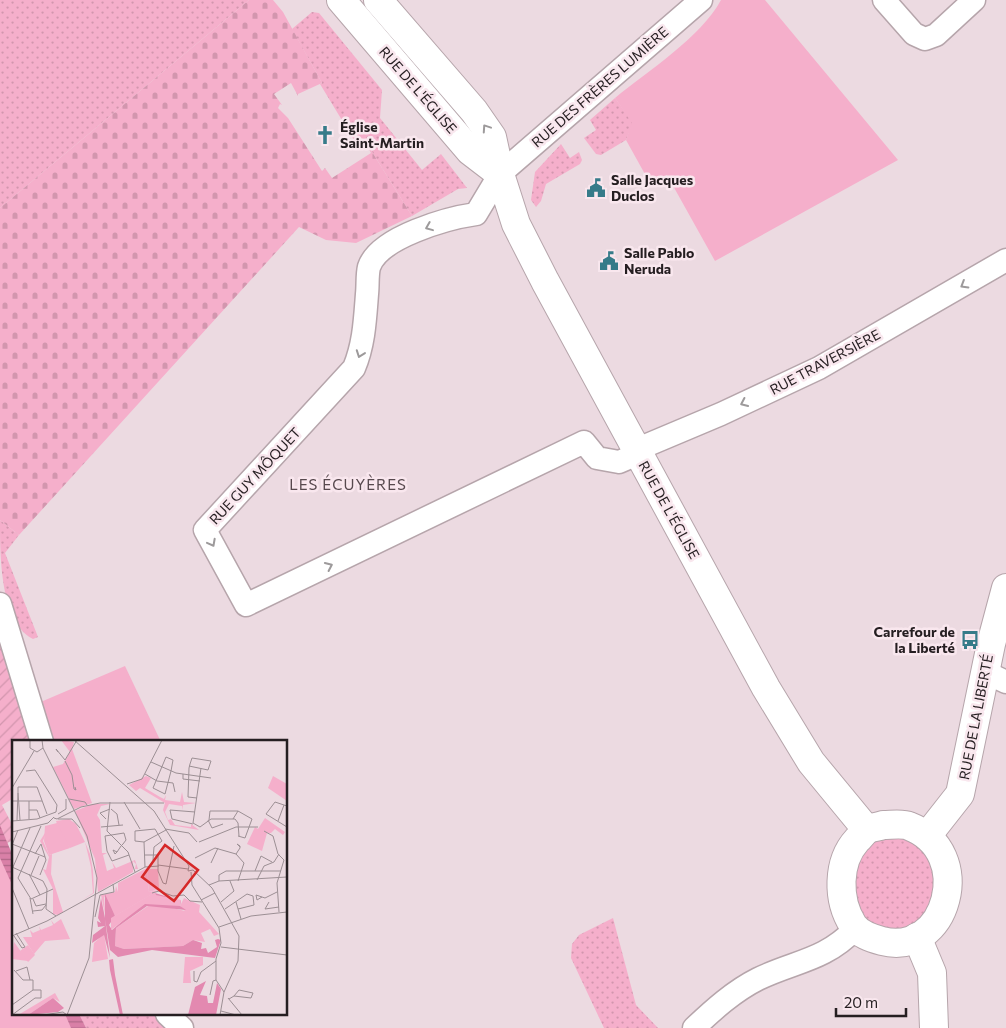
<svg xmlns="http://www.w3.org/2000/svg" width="1006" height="1028" font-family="Commissioner,sans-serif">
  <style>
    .grass { fill: url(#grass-dots) }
    .cemetery { fill: url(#cemetery-stones) }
    .park { fill: #f5afcb }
    .garden { fill: url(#garden-furrows) }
    .water { fill: url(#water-rules) }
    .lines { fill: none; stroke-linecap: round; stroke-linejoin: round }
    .street-casing { stroke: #b6a5ab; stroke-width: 25 }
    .secondary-casing { stroke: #b6a5ab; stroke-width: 30 }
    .street { stroke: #fff; stroke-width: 22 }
    .secondary { stroke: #fff; stroke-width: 28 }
    .oneway { stroke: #9d9a9b }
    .labels { text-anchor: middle; stroke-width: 5; stroke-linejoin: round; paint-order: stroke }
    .street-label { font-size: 14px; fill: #251e21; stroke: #f9e7ee }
    .poi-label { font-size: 14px; font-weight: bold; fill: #251e21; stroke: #f9e7ee; text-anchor: start }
    .neighbourhood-label { font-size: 15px; letter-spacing: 1px; fill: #57494e; stroke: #f9e7ee }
    .inset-road { fill: none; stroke: #9c8f94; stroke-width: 1 }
    .view { fill: #d62828; fill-opacity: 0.15; stroke: #d62828; stroke-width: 2.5 }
    .inset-edge { fill: none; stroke: #251e21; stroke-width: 2.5 }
  </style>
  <defs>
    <pattern id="grass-dots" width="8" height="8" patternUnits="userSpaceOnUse" patternTransform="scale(1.25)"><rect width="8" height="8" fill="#f5afcb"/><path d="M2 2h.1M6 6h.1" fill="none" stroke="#d296ae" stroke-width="1.8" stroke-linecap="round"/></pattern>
    <pattern id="cemetery-stones" width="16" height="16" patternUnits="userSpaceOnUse" patternTransform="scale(1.25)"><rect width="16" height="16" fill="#f5afcb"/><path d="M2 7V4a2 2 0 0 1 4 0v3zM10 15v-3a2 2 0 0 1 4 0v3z" fill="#d296ae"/></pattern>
    <pattern id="garden-furrows" width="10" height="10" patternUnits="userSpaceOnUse" patternTransform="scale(1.25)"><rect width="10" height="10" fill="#f5afcb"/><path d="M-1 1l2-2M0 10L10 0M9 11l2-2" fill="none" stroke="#d296ae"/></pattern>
    <pattern id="water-rules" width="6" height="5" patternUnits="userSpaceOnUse" patternTransform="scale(1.25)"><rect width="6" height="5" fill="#d980a7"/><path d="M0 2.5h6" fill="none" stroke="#b06888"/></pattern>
  </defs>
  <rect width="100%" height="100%" fill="#ecdae1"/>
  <g class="grass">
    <polygon points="0,0 249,0 0,208"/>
    <polygon points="312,12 319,13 382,90 380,118 422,170 441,154 467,188 458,189 412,216 364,139 357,145 320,84 322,83 292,29"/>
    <polygon points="615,98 633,123 626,140 601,155 596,154 584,138 596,130 590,120"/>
    <polygon points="561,144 570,158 579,152 582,160 580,164 546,184 541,201 536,207 531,200 535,172"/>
    <path d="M0,520L19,535L5,553L38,637L33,639C0,622 0,556 0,520Z"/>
    <path d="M905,837L919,845L933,866L936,891L924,916L912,926L900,930H887L864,920C861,911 856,903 854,894C850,878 859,849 874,841C882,836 895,838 905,837Z"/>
    <polygon points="613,918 636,1005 658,1028 604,1028 571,958 572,944 579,935"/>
    <polygon points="79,1014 152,1014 168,1028 86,1028"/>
  </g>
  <polygon class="cemetery" points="249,0 273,0 283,12 322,83 298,94 298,96 291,83 274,94 282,105 280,104 278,108 288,118 322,171 325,168 332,178 371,153 364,139 412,216 356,243 326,240 299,227 19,535 0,520 0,208"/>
  <g class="park">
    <path d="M721,0H765L898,160L715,261L667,175L651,185L626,140L632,123L615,98C648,71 701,37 721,0Z"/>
    <polygon points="125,666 161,742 47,742 36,704"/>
    <polygon points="0,825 14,859 14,1014 79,1014 86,1028 0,1028"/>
  </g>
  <polygon class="garden" points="0,627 34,742 14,742 14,798 2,805 14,828 14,840 7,843 0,825"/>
  <g class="water">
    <polygon points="0,825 14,859 14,889 0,858"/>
    <polygon points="65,1014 79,1014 86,1028 71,1028"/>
  </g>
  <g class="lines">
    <g class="street-casing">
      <g id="street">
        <path d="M701,0L500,174L476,214C448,218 379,237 369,267C367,275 368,285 367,294C365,320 364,344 354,368L205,530L246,605L584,442L597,458L619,462L626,459L645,446L721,414L819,368L1006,260"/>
        <polyline points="884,0 914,34 925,39 936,35 974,0"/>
        <polyline points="0,604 42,742"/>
        <polyline points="985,672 1006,682"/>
        <polyline points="167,1014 182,1028"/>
        <path d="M694,1028C713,1010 734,991 758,979C795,961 824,961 855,929"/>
      </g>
    </g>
    <g class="secondary-casing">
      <g id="secondary">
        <polyline points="341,0 470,151 500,174"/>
        <polyline points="378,0 474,111 492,137 500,174 516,224 545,281 766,688 811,762 867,830"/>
        <path d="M883,825C891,825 902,823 909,826C977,852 947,958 882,941C871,938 859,934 853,925C837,900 837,862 857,840C861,837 864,831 868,829C872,827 878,827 883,825Z"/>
        <polyline points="927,836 960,794 991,644 1006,588"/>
        <polyline points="917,937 932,973 934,1028"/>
      </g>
    </g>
    <use href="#street" class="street"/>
    <use href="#secondary" class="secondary"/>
  </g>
  <defs><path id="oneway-chevron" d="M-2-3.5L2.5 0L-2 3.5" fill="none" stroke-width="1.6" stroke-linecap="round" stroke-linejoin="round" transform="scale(1.25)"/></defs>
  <g class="oneway">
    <use href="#oneway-chevron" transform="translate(486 128) rotate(-124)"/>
    <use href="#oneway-chevron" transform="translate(429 227) rotate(158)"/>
    <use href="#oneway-chevron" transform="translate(964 285) rotate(149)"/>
    <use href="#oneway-chevron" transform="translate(360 354) rotate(110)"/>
    <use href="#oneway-chevron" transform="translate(744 403) rotate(155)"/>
    <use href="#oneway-chevron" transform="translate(212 543) rotate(62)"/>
    <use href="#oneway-chevron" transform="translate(329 566) rotate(-25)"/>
  </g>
  <defs>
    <g id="church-bare" transform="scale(1.5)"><path d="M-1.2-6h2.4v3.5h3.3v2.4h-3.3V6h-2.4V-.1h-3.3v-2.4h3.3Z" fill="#367b89" stroke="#f9e7ee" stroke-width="2.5" paint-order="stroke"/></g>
    <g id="civic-bare" transform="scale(1.5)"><path d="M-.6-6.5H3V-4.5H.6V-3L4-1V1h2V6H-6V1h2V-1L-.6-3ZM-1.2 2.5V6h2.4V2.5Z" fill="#367b89" stroke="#f9e7ee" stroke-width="2.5" paint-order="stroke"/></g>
    <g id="bus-bare" transform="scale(1.5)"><path d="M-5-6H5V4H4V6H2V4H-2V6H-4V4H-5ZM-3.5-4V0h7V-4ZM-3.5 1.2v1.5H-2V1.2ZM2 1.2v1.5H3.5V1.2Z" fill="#367b89" stroke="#f9e7ee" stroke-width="2.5" paint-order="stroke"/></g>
  </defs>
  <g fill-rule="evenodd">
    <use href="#church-bare" x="325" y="135"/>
    <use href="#civic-bare" x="596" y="188"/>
    <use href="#civic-bare" x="609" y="261"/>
    <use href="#bus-bare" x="970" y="640"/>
  </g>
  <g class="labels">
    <g class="street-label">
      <text transform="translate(600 87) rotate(-41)" y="5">RUE DES FRÈRES LUMIÈRE</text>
      <text transform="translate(418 90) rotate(49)" y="5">RUE DE L'ÉGLISE</text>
      <text transform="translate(825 362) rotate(-28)" y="5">RUE TRAVERSIÈRE</text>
      <text transform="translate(255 476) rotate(-47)" y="5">RUE GUY MÔQUET</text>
      <text transform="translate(669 510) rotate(61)" y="5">RUE DE L'ÉGLISE</text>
      <text transform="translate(976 717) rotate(-79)" y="5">RUE DE LA LIBERTÉ</text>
    </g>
    <g class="poi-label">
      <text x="340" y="132">Église<tspan x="340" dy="16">Saint-Martin</tspan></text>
      <text x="611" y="185">Salle Jacques<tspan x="611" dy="16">Duclos</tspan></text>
      <text x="624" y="258">Salle Pablo<tspan x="624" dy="16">Neruda</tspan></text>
      <text x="955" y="637" text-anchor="end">Carrefour de<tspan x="955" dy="16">la Liberté</tspan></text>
    </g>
    <g class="neighbourhood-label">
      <text x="348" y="490">LES ÉCUYÈRES</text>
    </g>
  </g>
  <g transform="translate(12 740)">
    <rect width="275" height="275" fill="#ecdae1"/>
    <path d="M49,0L62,2L60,9L80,63L62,69L41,27L51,24L58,12ZM134,36L139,38L133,48L148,57L152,59L154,55L153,60L168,62L170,52L172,62L184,63L171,65L170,70V66L157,64L153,72L156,80L159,79L163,85L179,87V84L187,90L158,85L151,70L153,63L128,48L124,51L117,45ZM261,36L275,44V61L256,48ZM81,64H98L89,66L85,75L88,80L90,113H95L91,115L95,131L102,128L100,122L104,128L123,120L126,129H123L124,124L121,121V132L86,152L83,119L63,71ZM57,79L64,84L73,102L78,114L81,131L82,153L70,160L81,153L79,127L73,102L58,108L49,95L44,81ZM33,85L34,93L31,101L37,115L40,114L39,134L51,172L46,175L41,174V149L31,129L34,130L37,117L28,101L33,93ZM135,128L137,152L147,150L103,176L92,156L93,174L89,155L103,152L104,146L106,152V143ZM172,158L188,165L187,172L207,194L202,196L198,189L189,193L193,202L181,200L171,206L112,209L103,206L104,188L136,166L148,165L173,171L168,166ZM49,179L58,199L33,201L22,214L11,197H20L18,190L21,193L28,190L27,186L29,190L41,185L39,180L42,184ZM92,194L96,219L80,222L82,203ZM2,202L16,221L0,219ZM173,217H191V225L178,231L179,243H171ZM43,253L48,262L41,258L16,275H6Z" fill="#f5afcb"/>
    <path d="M143,153L169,161L168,166L174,170L135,166L104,188L103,206L112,209L171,206L181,200L190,203L189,209L194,208L196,213L205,207L203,200L206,199L209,200L203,218L140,210L106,217L98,210L93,179L98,218L92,195L80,203L81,195L93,186L86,187L85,181L89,183L86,178L89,158L93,178V154L103,176L97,185L100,190ZM101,219L103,235L111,275H108L98,230L97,220ZM194,241L188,255L195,256L196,263H201L205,243L209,249L204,275H176L183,247ZM41,258L52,268L46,272L16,275Z" fill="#e389b0"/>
    <path d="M135,129H146L147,149L137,152Z" fill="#f5afcb"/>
    <path d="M253,78L273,92L271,95L263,89L259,93H255L250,111L235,104L243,87L246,89ZM45,83L58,108L37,115L32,101L33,86ZM143,152L144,155L169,160L168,166L133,164L99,190V178Z" fill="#f5afcb"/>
    <path d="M68 78a7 7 0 1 1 14 0a7 7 0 1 1-14 0ZM16,205L23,215L16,222L8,211Z" fill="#f5afcb"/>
    <path class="inset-road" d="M18,0V8L25,12L31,8L30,0M62,0L142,71L177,126L176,131L181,130M174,0H202M31,8L75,96L85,138L77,218L55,275M46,12L44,9L53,20L65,0M53,21L60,35L62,49L64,50L63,47M139,22L164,33L199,38M177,26L196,30L199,21L180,18L178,24L177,28L176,57L185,58M159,31L153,54L141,48L154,17L161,20L159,31M133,34L145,41L161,43L163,52M171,34V39L188,41M115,44L130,39L150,0M0,48L22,11M6,53V47H25L35,74M57,59L73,62L75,65M0,61H30M17,61V79M98,62L95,91L116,112L123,132M112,62L128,89M275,66L263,62L254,74L275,87M99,69L105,74L107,85M17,70H25L28,78M46,74L54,69V59M42,78L45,79L69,67L88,63H152M46,79H60L68,88M94,79L88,73L98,69M221,79L226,71L240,79L233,98L226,96M5,80L6,53L8,80M196,80L200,88L211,84M197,80L198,71H226M0,81L25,79L44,72L45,65L23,30L14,31M266,81L272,65M181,84L160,79L158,70L183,72M29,86L6,138L19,159L41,149M89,87L111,85M188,87L181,83L189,28M188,87L199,79H223L226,83L227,96M153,89L177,93L185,102M252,91L261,96L266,114L272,120L265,143L267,172M0,92L36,83L42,77M132,102L123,101V91L143,89L150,101L142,107L141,120M187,102L224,87H246M0,104L33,117M0,105L6,90M105,112L101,110L103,114L105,112L109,106L111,104L114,100L112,93L93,96L95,111L100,121L117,115M23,114L29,104L34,120L28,135M224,114L228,108V106L225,104L228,107M132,115H146V131L151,143L154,144L162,106M183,118L203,108L224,114L232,123L226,141M199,123L206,108M146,125L176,129M0,127L31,141L35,149L34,169L44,176M1,127L18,88M133,127L132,102L154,90M181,130L200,148L227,196L226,221L212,252L208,275M243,131L249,116L260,122M179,132L180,145L207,188L209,203L204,219V240L212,252M17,134L28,155M19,135L27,116M245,140L252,126L262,122L267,114M207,141V135L214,131H269M197,145L207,141L275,137M0,148L17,189M140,153L147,151L161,156L172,155L178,161L190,162M250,157L245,160L244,155L253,158L265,152M18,158L21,174M21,159L24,166L34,164M189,160L203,153M209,162L222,151L218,141M224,162L229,179M257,162L253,169L267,167M213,169L235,154M226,169L242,165L241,156L235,154M21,171L30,170L34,165M83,177L88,155L102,152L101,144M207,187L239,176L275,172M0,196L35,181L133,127L147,126M2,196L10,208L13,207L4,193M209,207L275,215M4,231L15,227L18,240M182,231V241L185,242L189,232L204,221M198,255L201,241L204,240M216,258L230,275M217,259L222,256L239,258L241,253L227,250L222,256M0,265L21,250V240H11L2,230M209,271L224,275M0,275L23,258H29V250H21M31,275L51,272L55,275"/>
    <path class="view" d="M153,105L186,130L162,161L130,137Z"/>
    <rect width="275" height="275" class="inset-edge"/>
  </g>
  <path d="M836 1008v8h70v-8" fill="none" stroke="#251e21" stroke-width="2.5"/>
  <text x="844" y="1008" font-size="15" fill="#251e21" stroke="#f9e7ee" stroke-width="4" paint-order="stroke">20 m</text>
</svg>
